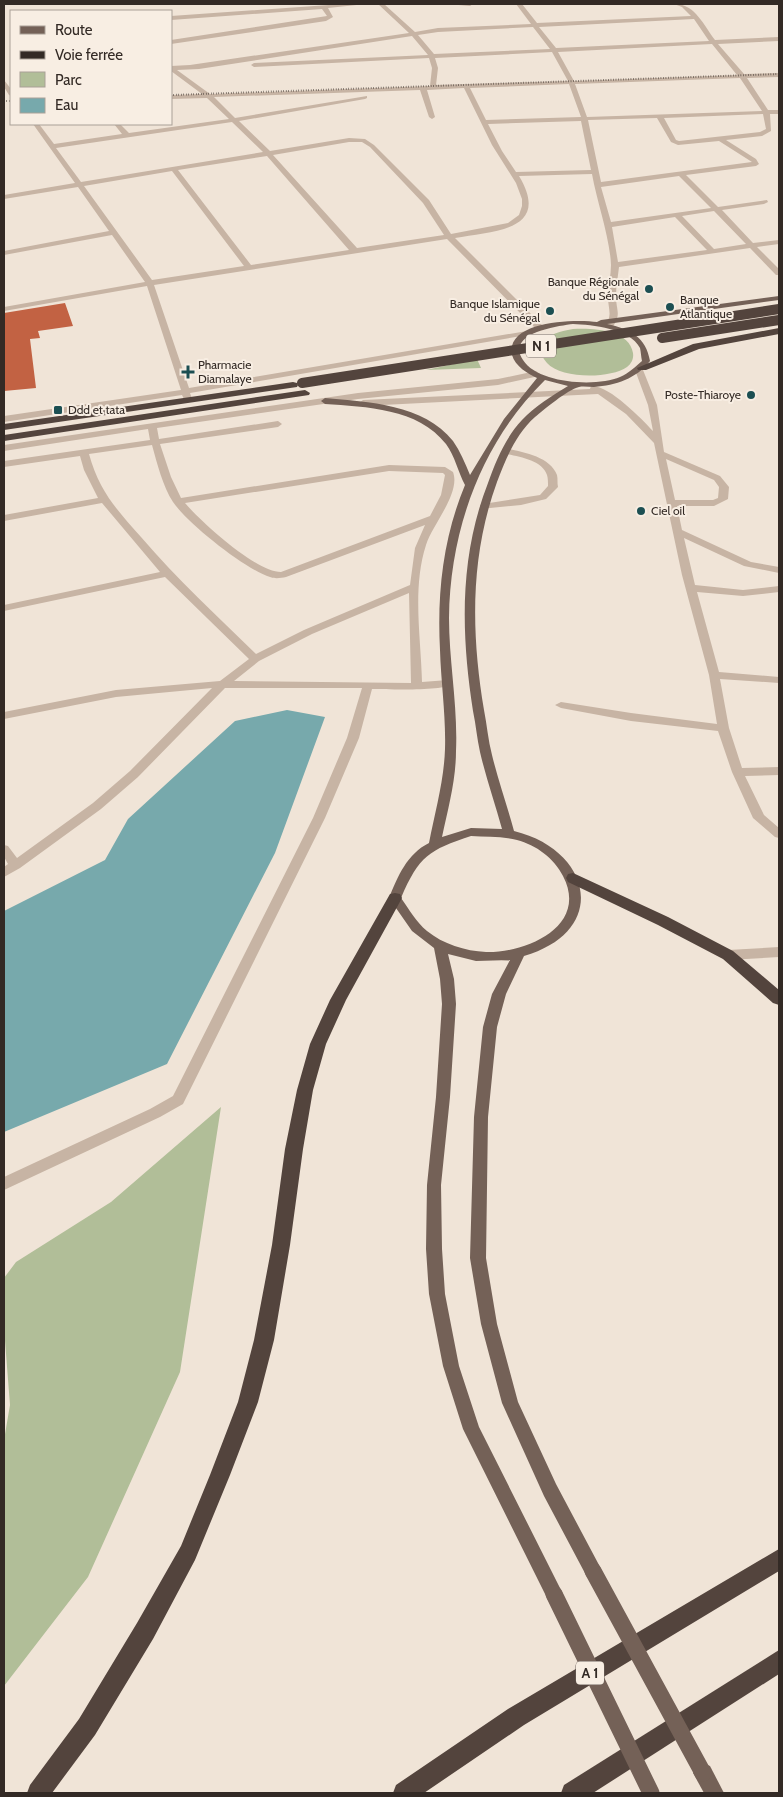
<svg xmlns="http://www.w3.org/2000/svg" width="783" height="1797" font-family="Cabin,sans-serif">
  <style>
    .green { fill: #b1be98 }
    .water { fill: #77a9ac }
    .building { fill: #c26243 }
    .lines { fill: none; stroke-linecap: round; stroke-linejoin: round }
    .minor { fill: #c7b4a4; fill-rule: evenodd }
    .major { fill: #746157; fill-rule: evenodd }
    .highway { fill: #53443d; fill-rule: evenodd }
    .rail { stroke: #332a25; stroke-width: 2; stroke-dasharray: 0.5 2; stroke-linecap: butt }
    .major-bridge { stroke: #746157; stroke-width: 17 }
    .highway-bridge { stroke: #53443d; stroke-width: 10 }
    .poi-dot { fill: #1c4f52; stroke: #f8eee3; stroke-width: 2 }
    .labels { text-anchor: middle; stroke-width: 4; stroke-linejoin: round; paint-order: stroke }
    .far-poi-label { font-size: 12px; fill: #332a25; stroke: #f8eee3; text-anchor: start }
    .shield { fill: #f8eee3; stroke: #6e655e; stroke-width: 1 }
    .shield-label { font-size: 14px; font-weight: bold; fill: #332a25 }
  </style>
  <rect width="100%" height="100%" fill="#f0e4d7"/>
  <g class="green">
    <path d="M573,329C592,328 629,329 633,353C634,359 631,364 627,367C610,379 561,379 547,363C542,357 540,352 540,345C549,333 559,332 573,329Z"/>
    <polygon points="477,359 481,368 426,370"/>
    <polygon points="221,1107 180,1372 88,1577 4,1686 4,1440 10,1405 4,1328 4,1278 16,1262 111,1202"/>
  </g>
  <polygon class="water" points="287,710 325,717 275,853 167,1064 4,1132 4,911 105,860 128,819 235,721"/>
  <polygon class="building" points="65,303 73,326 38,331 40,338 30,339 36,388 4,391 4,313"/>
  <g class="lines">
    <g class="minor">
      <polygon points="343,4 366,4 328,8 333,17 326,21 171,44 171,40 327,16 322,9 171,20 171,16"/>
      <path d="M378,4H384L415,32L438,28L531,24L516,4H522L537,23L691,16L682,7L674,4C695,3 704,26 715,40L779,37V41L718,44L744,74L779,73V77L747,78L768,110H779V114H770L771,131L762,136L726,140L756,159L759,164L756,166L686,175L718,207L767,200L768,202L764,204L722,210L753,243L779,240V244L757,247L779,269V275H776L750,248L619,267C618,276 616,286 616,296C616,311 622,313 612,328H606L605,326C613,315 608,309 608,297C608,286 611,276 611,265C610,238 597,202 592,174L519,176C552,231 493,231 455,238L543,326V330H537L447,239L154,285L189,388L527,331L531,333L527,335L190,393L192,399L188,402L185,401L182,395L4,422V416L181,390L147,286L4,311V307L145,282L112,235L4,255V251L109,231L78,187L4,199V195L75,183L33,124H39L54,144L122,134L114,124H120L129,133L229,119L207,98L171,99V95L202,94L171,71V66L190,65L409,33ZM694,19L709,41L556,48L539,27ZM533,27L550,49L434,54L418,35L438,32ZM412,36L428,55L254,63L251,65L254,67L429,58L432,68L430,86L210,94L177,70L199,69ZM712,44L737,75L574,81L558,52ZM552,52L568,81L436,85L438,68L435,58ZM740,78L762,111L587,117L575,84ZM569,84L581,117L486,120L470,88ZM464,88L492,145L516,183L522,199V206L519,215L508,223L451,234L429,200L374,145L365,139L349,138L270,151L239,121L365,99L367,98V96L235,118L214,97L420,90L429,117L432,119L435,117L427,90ZM763,114L766,129L760,132L679,141L676,140L664,118ZM657,118L671,142L678,145L719,141L752,162L601,182L588,120ZM581,121L591,170L516,172L502,151L488,124ZM232,122L263,152L81,182L56,148ZM349,142H362L370,147L423,203L444,235L357,248L273,155ZM267,156L349,250L251,265L178,170ZM172,171L244,266L152,280L84,186ZM679,176L711,208L611,222L601,187ZM714,211L746,244L714,249L682,216ZM675,217L707,250L618,262L612,227Z"/>
      <polygon points="447,4 473,4 470,6"/>
      <polygon points="4,80 11,89 11,96 9,95 4,87"/>
      <path d="M636,368L643,370L657,405L664,452L720,476L729,487L728,499L714,506H677L682,530L751,562L779,567V573L744,566L684,538L695,585L743,590L779,586V592L743,596L697,592L719,672L779,677V683L720,679L729,728L742,768L779,767V775L745,776L764,815L779,828V838L775,837L753,818L732,772L718,731L631,721L561,708L555,705L561,702L631,713L717,724L709,675L682,575L654,443L626,414L598,394L363,406L359,403L363,400L590,389L591,386C608,384 642,419 653,431L648,405L635,370ZM666,459L714,480L719,487L718,498L713,500H675Z"/>
      <path d="M536,371L540,374L539,376L498,385L358,399L157,428L159,439L278,421L282,424L278,427L160,444L171,477L181,498L389,465L445,467L453,472C461,493 432,525 426,545C412,588 421,638 422,682L448,680L453,683C445,692 387,689 372,689L359,738L325,818L183,1104L160,1117L4,1190V1177L150,1109L173,1096L313,818L347,738L362,688H225L138,777L101,809L20,868L4,877V867L8,864L4,857V845L8,846L17,858L93,803L130,771L212,688L116,697L4,719V712L116,690L220,681L249,659L165,577L4,611V605L160,572L102,503L4,521V515L98,498L84,470L80,456L4,467V461L150,440L148,429L4,451V445L358,393L498,379ZM152,445C157,463 163,487 173,502C188,524 245,569 270,577C275,579 281,578 286,577L425,525L415,548L410,585L304,630L256,654C217,616 177,579 141,537C117,510 99,491 89,454ZM389,471L443,473L445,475L441,495L430,516L281,572C256,572 201,522 185,503ZM409,593L411,683L234,681L259,661L312,634Z"/>
      <path d="M505,448C522,452 550,456 557,475C558,479 557,483 558,487L546,499L521,505L480,509V505L483,504L540,495L548,486C548,483 548,478 547,475C542,459 515,456 502,453V449Z"/>
      <polygon points="779,947 779,957 728,960 723,958 722,955 723,952 728,950"/>
    </g>
    <g class="major">
      <path d="M779,296V300L607,324C630,329 646,337 650,361C636,379 616,385 594,387C589,387 583,386 579,387C567,390 545,409 535,417C516,434 506,458 497,482C470,556 471,633 484,710C487,725 488,740 492,755C498,780 507,805 514,831C592,850 610,931 524,956L506,994L497,1027L488,1117L486,1258L497,1324L518,1402L556,1484L599,1565L602,1571L599,1577L593,1580L587,1577L544,1496L502,1403L481,1324L470,1258L474,1117L483,1027L492,994L510,960L476,961L448,954L454,979L456,1004L450,1097L441,1185L442,1249L445,1294L459,1366L479,1427L560,1588L563,1594L560,1600L554,1603L548,1600L463,1429L443,1366L429,1294L426,1249L427,1185L436,1097L442,1004L440,979L434,948L412,931L389,898C398,876 407,854 429,843C435,812 444,781 445,749C446,716 441,683 440,650C437,593 443,538 465,485C458,472 455,456 446,444C418,408 366,407 325,404L321,401L325,398C368,402 424,404 453,441C460,451 465,463 470,475L504,419L537,378C528,374 515,366 512,355C505,320 577,319 597,322L601,320ZM573,324C592,325 630,328 640,348C641,352 641,357 642,361C635,367 629,373 620,377C597,387 538,384 523,360C505,333 558,326 573,324ZM545,380L568,386C552,396 535,406 522,420C506,437 496,460 488,483C459,557 461,634 473,711C476,725 477,739 480,752C486,778 495,803 502,829L471,828L442,837C448,809 456,780 456,751C458,706 449,662 449,618C450,530 481,443 545,380ZM471,836C486,837 502,836 517,840C536,845 554,858 563,876C589,926 527,953 486,952C465,951 443,944 427,931C416,922 409,909 401,898C419,856 429,850 471,836Z"/>
      <polygon points="703,1763 710,1766 724,1793 704,1793 693,1773 696,1766"/>
    </g>
    <g class="highway">
      <polygon points="779,328 779,334 699,349 646,370 638,370 637,368 693,344"/>
      <polygon points="293,382 297,383 298,385 297,387 4,430 4,424"/>
      <polygon points="305,390 310,393 309,395 4,441 4,435"/>
      <polygon points="573,873 668,917 733,951 779,990 779,1005 773,1003 723,959 658,925 568,882 566,878 568,874"/>
      <polygon points="395,893 400,894 402,898 346,1000 326,1044 313,1090 303,1149 290,1245 274,1340 258,1402 230,1475 195,1560 153,1639 95,1735 52,1793 27,1793 30,1785 79,1719 137,1623 181,1546 210,1475 238,1402 254,1340 272,1245 285,1149 297,1090 310,1044 330,1000 390,894"/>
      <polygon points="779,1549 779,1571 524,1725 424,1793 393,1793 396,1785 508,1709"/>
      <polygon points="779,1650 779,1674 593,1793 561,1793 564,1785"/>
    </g>
    <g class="rail">
      <polyline points="171,95 779,74"/>
      <polyline points="4,101 11,101"/>
    </g>
    <g class="major-bridge">
      <polyline points="593,1571 703,1773"/>
      <polyline points="554,1594 651,1793"/>
    </g>
    <g class="highway-bridge">
      <polyline points="662,338 779,320"/>
      <polyline points="302,383 779,309"/>
    </g>
  </g>
  <g class="poi-dot">
    <circle cx="649" cy="289" r="5"/>
    <circle cx="670" cy="307" r="5"/>
    <circle cx="550" cy="311" r="5"/>
    <path d="M185.5 364.5h5v5h5v5h-5v5h-5v-5h-5v-5h5z"/>
    <circle cx="751" cy="395" r="5"/>
    <rect x="53" y="405" width="10" height="10" rx="2.5"/>
    <circle cx="641" cy="511" r="5"/>
  </g>
  <g class="labels">
    <g class="far-poi-label">
      <text x="639" y="286" text-anchor="end">Banque Régionale<tspan x="639" dy="14">du Sénégal</tspan></text>
      <text x="680" y="304">Banque<tspan x="680" dy="14">Atlantique</tspan></text>
      <text x="540" y="308" text-anchor="end">Banque Islamique<tspan x="540" dy="14">du Sénégal</tspan></text>
      <text x="198" y="369">Pharmacie<tspan x="198" dy="14">Diamalaye</tspan></text>
      <text x="741" y="399" text-anchor="end">Poste-Thiaroye</text>
      <text x="68" y="414">Ddd et tata</text>
      <text x="651" y="515">Ciel oil</text>
    </g>
    <g class="shield">
      <rect x="526" y="334.5" width="30" height="23" rx="4"/>
      <rect x="576" y="1661.5" width="28" height="23" rx="4"/>
    </g>
    <g class="shield-label">
      <text x="541" y="351">N 1</text>
      <text x="590" y="1678">A 1</text>
    </g>
  </g>
  <rect width="783" height="1797" fill="none" stroke="#332a25" stroke-width="10"/>
  <rect x="10" y="10" width="162" height="115" fill="#f8eee3" stroke="#a9a097"/>
  <rect x="20" y="26" width="25" height="8" fill="#746157" stroke="#a9a097"/>
  <text x="55" y="35" font-size="15" fill="#332a25">Route</text>
  <rect x="20" y="51" width="25" height="8" fill="#332a25" stroke="#a9a097"/>
  <text x="55" y="60" font-size="15" fill="#332a25">Voie ferrée</text>
  <rect x="20" y="72" width="25" height="15" fill="#b1be98" stroke="#a9a097"/>
  <text x="55" y="85" font-size="15" fill="#332a25">Parc</text>
  <rect x="20" y="98" width="25" height="15" fill="#77a9ac" stroke="#a9a097"/>
  <text x="55" y="110" font-size="15" fill="#332a25">Eau</text>
</svg>
